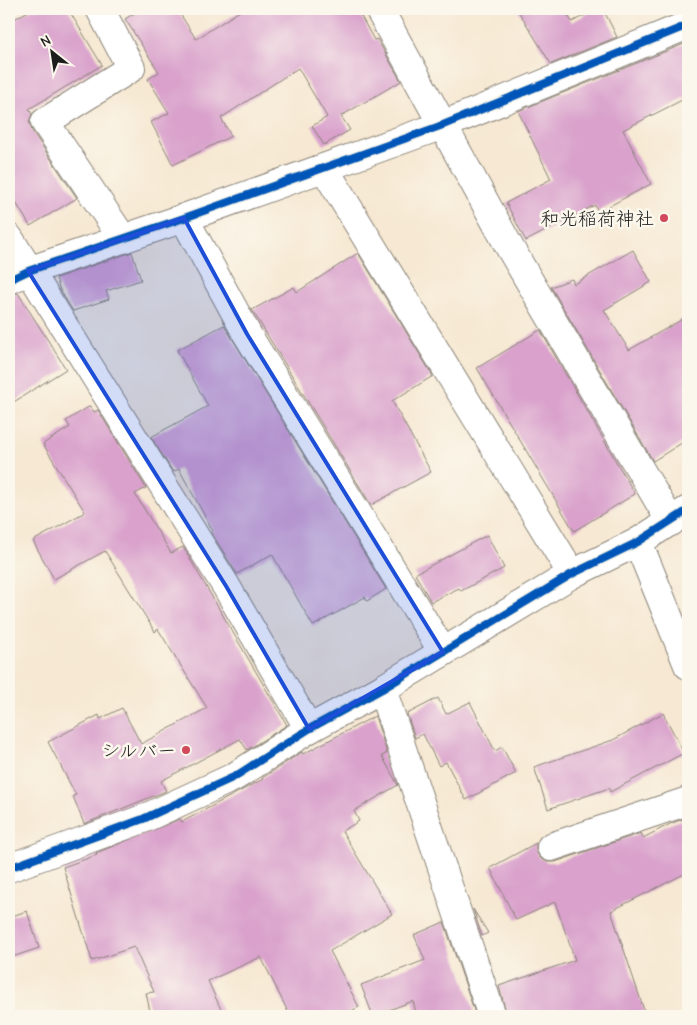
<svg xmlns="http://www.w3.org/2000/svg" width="697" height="1025" font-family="'Comic Neue','Klee One',sans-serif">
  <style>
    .building { fill: #d9a1cc }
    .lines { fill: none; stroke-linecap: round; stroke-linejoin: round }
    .minor-casing { stroke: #898277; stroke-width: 30 }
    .minor { stroke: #fff; stroke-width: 28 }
    .cycleway-casing { stroke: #fbf7ec; stroke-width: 11 }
    .cycleway { stroke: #0057b8; stroke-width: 8 }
    .marked { fill: #1d4ed8; fill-opacity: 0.2; stroke: #1d4ed8; stroke-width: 4; stroke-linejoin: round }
    .poi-dot { fill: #d1495b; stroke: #fbf7ec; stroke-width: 2 }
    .labels { text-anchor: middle; stroke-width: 5; stroke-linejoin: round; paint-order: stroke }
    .poi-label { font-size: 19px; fill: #1c1c1c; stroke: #fbf7ec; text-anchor: end }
  </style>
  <rect width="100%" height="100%" fill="#fbf7ec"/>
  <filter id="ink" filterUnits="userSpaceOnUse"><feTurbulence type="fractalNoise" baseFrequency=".02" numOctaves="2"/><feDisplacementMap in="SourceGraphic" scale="10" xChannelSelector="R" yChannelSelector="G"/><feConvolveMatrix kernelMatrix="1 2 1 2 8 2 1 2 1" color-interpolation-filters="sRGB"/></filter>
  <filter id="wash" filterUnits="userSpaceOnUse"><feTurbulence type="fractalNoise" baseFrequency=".0096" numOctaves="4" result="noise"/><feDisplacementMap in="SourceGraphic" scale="20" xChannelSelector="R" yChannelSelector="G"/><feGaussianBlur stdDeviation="1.12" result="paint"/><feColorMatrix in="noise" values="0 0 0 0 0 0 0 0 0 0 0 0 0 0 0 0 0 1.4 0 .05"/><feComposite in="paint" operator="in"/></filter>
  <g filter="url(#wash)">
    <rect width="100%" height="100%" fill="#f6e8d2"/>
    <g id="blocks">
      <g class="building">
        <polygon points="32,9 68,9 102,65 29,109 32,114 29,122 32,131 77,198 30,226 9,191 9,22"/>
        <polygon points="141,9 177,9 196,39 243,9 357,9 374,40 377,39 401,81 341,116 350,130 324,145 312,126 327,117 298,68 221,118 231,136 173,165 151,122 169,113 148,79 159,72 125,19"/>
        <polygon points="517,9 564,9 572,22 596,9 603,9 617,37 551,64"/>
        <polygon points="684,44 688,52 688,97 623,130 651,184 598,212 595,205 526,241 506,203 551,179 518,111"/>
        <polygon points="633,250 651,282 604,310 629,350 688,316 688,439 653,461 551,287 572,279 574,284"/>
        <polygon points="132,252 141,280 106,291 109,299 73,311 60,290 56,278"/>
        <polygon points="358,253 433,376 392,401 431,472 371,505 252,310 294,287 297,292"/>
        <polygon points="18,293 66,369 9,405 9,295"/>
        <polygon points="224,325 386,589 367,601 365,597 313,626 272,554 237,574 211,532 213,531 179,469 173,472 151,437 208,406 177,350"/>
        <polygon points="540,330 635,494 574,531 477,368"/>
        <polygon points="90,406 94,412 98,410 146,488 135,494 171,553 183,547 287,725 247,750 240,739 161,781 166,791 84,824 73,796 76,795 48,742 99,715 100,719 122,708 141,744 207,708 158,629 155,632 105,551 54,579 33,541 85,512 43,444 70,427 66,421"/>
        <polygon points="487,535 504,568 461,591 459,588 431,602 415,574"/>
        <polygon points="438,698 446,714 470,702 495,751 502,747 516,773 466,800 446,762 439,766 423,734 415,738 407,714"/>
        <polygon points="663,713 684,753 610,792 609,788 548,809 534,767 613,740"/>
        <polygon points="375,716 387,753 382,756 398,785 354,811 359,821 342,831 392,914 330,951 359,1007 342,1016 290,1016 261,957 208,981 224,1016 151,1016 146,993 154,992 134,947 92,961 63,867 97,855 96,853 180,819 182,822 263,779 262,778 302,752 303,754"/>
        <polygon points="688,817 688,872 611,911 646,1016 507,1016 499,986 575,960 555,902 516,920 490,868 536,843 536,851 540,858 547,862 555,862 641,833 643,838 670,824"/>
        <polygon points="473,909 488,933 482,936"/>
        <polygon points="27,911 39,948 9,958 9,917"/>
        <polygon points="444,922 476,1016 417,1016 413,1001 373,1016 361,985 425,960 414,935"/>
      </g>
    </g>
  </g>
  <g filter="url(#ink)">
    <use href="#blocks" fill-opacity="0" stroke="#898277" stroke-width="1"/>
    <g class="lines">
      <g class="minor-casing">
        <g id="minor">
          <polyline points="100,9 131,68 45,122 123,239"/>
          <polyline points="379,9 510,248 671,522"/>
          <polyline points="324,168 572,574"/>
          <polyline points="184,218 247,334 443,652"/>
          <polyline points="9,238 226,586 309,729"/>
          <polyline points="9,280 28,271 184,218 443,125 688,25"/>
          <polyline points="638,542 688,665"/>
          <polyline points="382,689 492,1016"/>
          <polyline points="551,847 688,801"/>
          <polyline points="9,868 143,819 234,777 309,729 382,689 572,574 638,542 688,510"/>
        </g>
      </g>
      <use href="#minor" class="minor"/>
      <g class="cycleway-casing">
        <g id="cycleway">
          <polyline points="9,280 28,271 184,218 443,125 688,25"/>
          <polyline points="9,868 143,819 234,777 309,729 382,689 572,574 638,542 688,510"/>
        </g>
      </g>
      <use href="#cycleway" class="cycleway"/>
    </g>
  </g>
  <path class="marked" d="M184,218L247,334L443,652L309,729L226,586L28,271Z"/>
  <g class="poi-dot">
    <circle cx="664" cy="218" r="5"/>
    <circle cx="186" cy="750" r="5"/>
  </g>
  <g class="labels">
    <g class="poi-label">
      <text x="654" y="225">和光稲荷神社</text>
      <text x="176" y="757">シルバー</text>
    </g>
  </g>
  <rect width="697" height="1025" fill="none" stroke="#fbf7ec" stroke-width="30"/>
  <g transform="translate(52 52) rotate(330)" stroke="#fbf7ec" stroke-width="4" paint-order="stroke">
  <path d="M0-4L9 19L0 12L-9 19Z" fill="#1c1c1c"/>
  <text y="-8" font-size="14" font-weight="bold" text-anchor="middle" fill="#1c1c1c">N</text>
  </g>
</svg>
